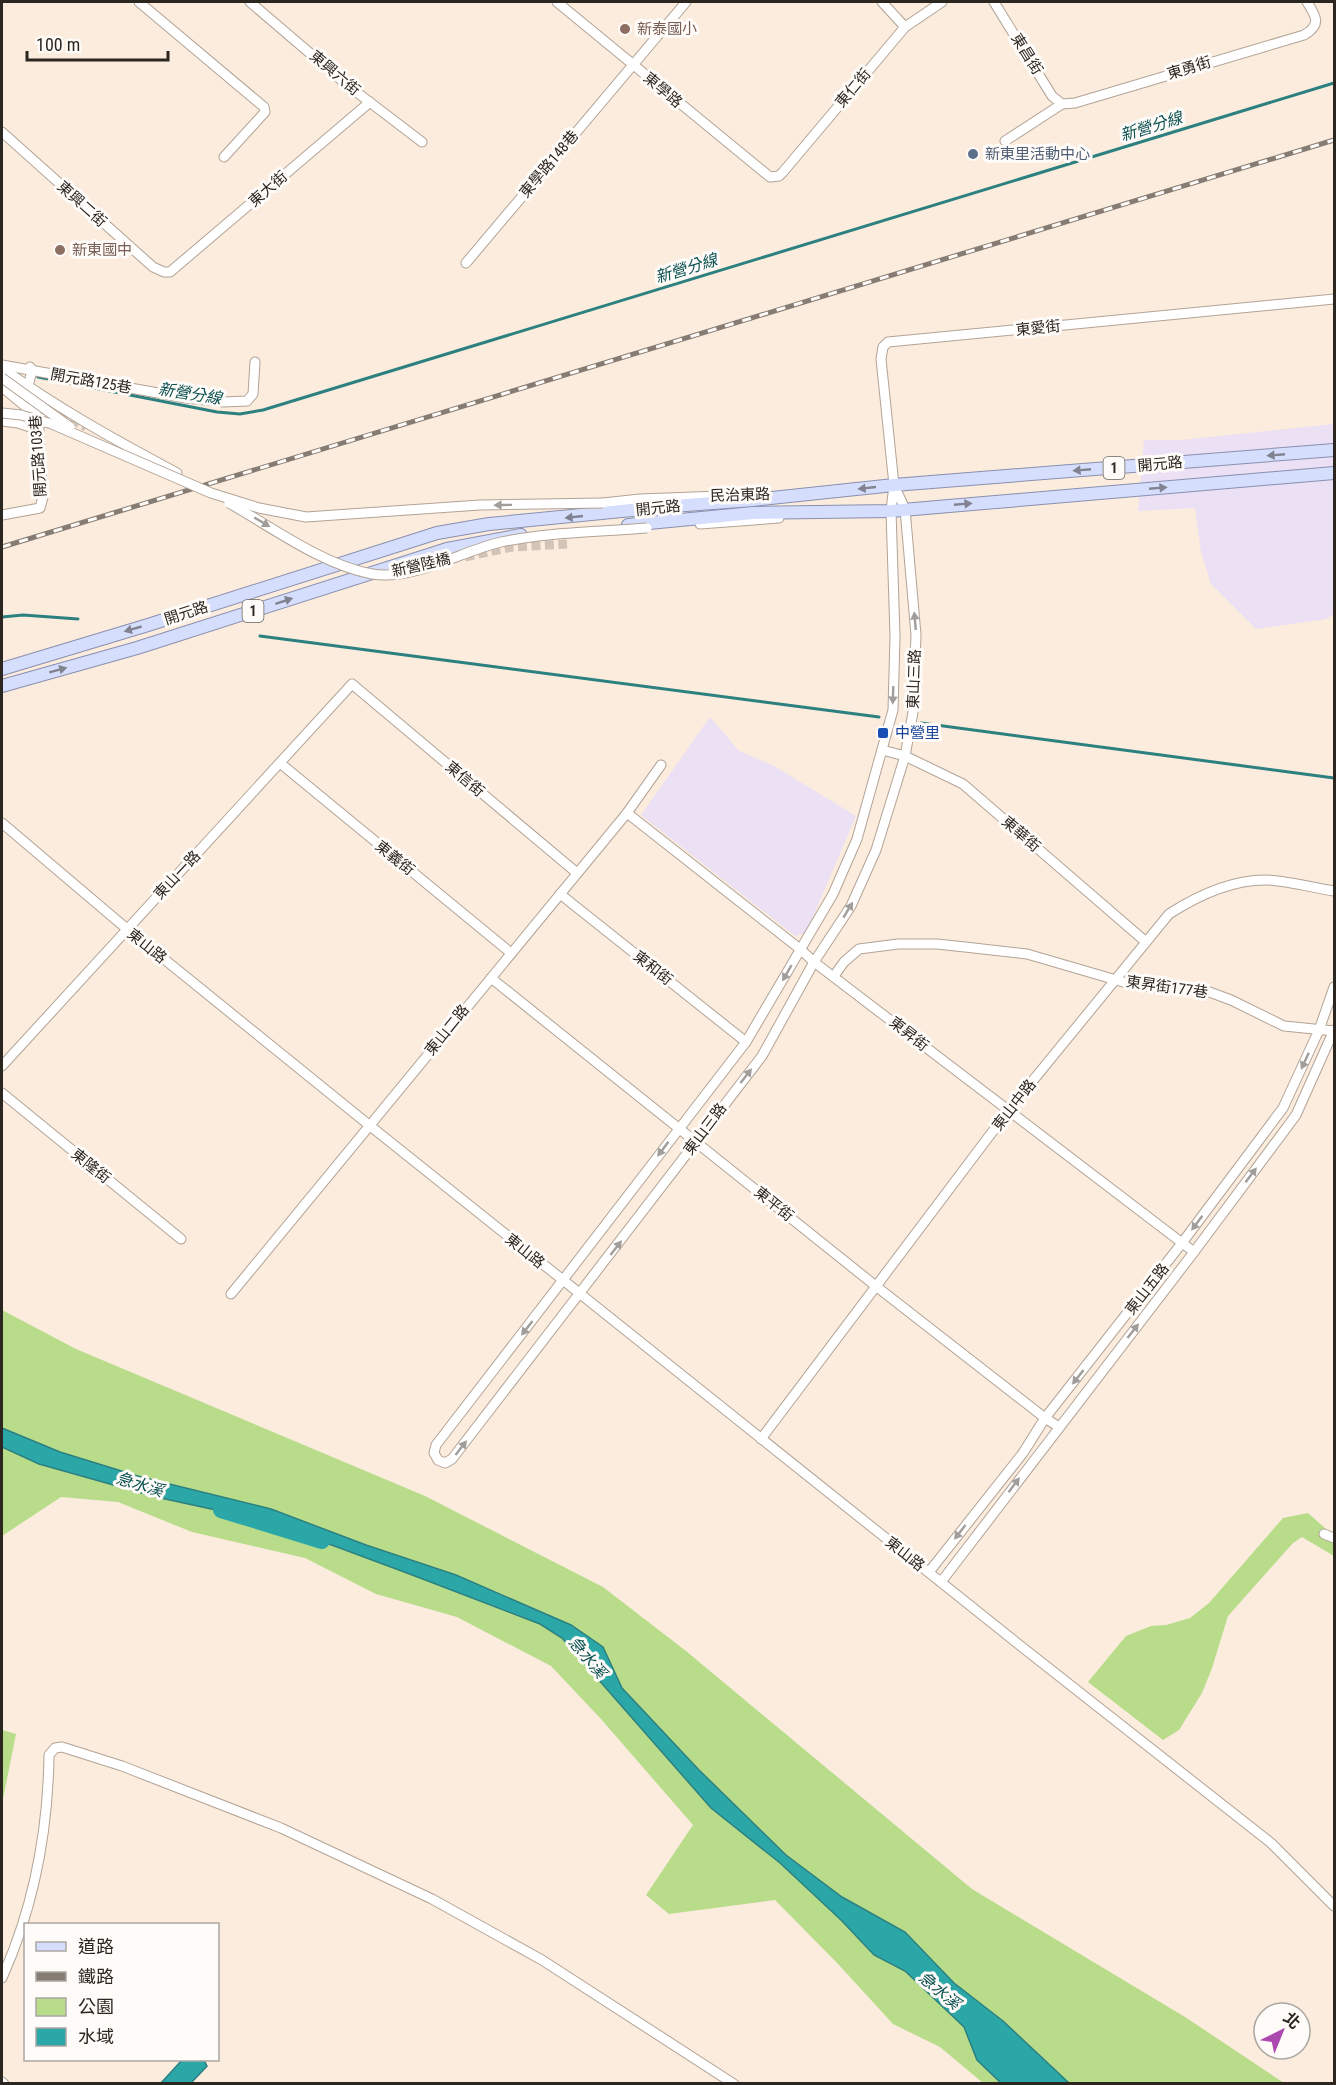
<svg xmlns="http://www.w3.org/2000/svg" width="1336" height="2085" font-family="'Roboto Condensed','Noto Sans TC',sans-serif">
  <style>
    .industrial { fill: #ebe0f4 }
    .green { fill: #b8dc8a }
    .water { fill: #2ca7a8; stroke: #2c8080; stroke-width: 1.5 }
    .lines { fill: none; stroke-linecap: round; stroke-linejoin: round }
    .stream { stroke: #2c8080; stroke-width: 3 }
    .river { stroke: #2ca7a8; stroke-width: 16 }
    .minor-tunnel { stroke: #d2c4b7; stroke-width: 9; stroke-dasharray: 9 4.5; stroke-linecap: butt }
    .minor-casing { stroke: #b2a396; stroke-width: 11 }
    .major-casing { stroke: #898faf; stroke-width: 14 }
    .minor { stroke: #fff; stroke-width: 9 }
    .major { stroke: #d6defd; stroke-width: 12 }
    .rail-casing { stroke: #867c73; stroke-width: 5 }
    .rail { stroke: #fefbf8; stroke-width: 3; stroke-dasharray: 9; stroke-linecap: butt }
    .minor-bridge-casing { stroke: #b2a396; stroke-width: 11; stroke-linecap: butt }
    .minor-bridge { stroke: #fff; stroke-width: 9 }
    .oneway { fill: #81828f }
    .oneway2 { fill: #a09d9b }
    .education-dot { fill: #8d6e63; stroke: #fefbf8; stroke-width: 2 }
    .service-dot { fill: #5c6f8a; stroke: #fefbf8; stroke-width: 2 }
    .transit-dot { fill: #1a4fb4; stroke: #fefbf8; stroke-width: 2 }
    .labels { text-anchor: middle; stroke-width: 6; stroke-linejoin: round; paint-order: stroke }
    .shield { fill: #fefbf8; stroke: #6b6662; stroke-width: 1.5 }
    .shield-label { font-size: 14px; font-weight: bold; fill: #2c2621 }
    .education-label { font-size: 15px; fill: #785e54; stroke: #fefbf8; text-anchor: start }
    .street-label { font-size: 15px; fill: #2c2621; stroke: #fefbf8 }
    .service-label { font-size: 15px; fill: #4e5e75; stroke: #fefbf8; text-anchor: start }
    .transit-label { font-size: 15px; fill: #164399; stroke: #fefbf8; text-anchor: start }
    .water-label { font-size: 16px; font-style: italic; fill: #0a5051; stroke: #fefbf8 }
  </style>
  <rect width="100%" height="100%" fill="#fbecdd"/>
  <g class="industrial">
    <polygon points="1334,424 1334,614 1326,619 1256,629 1211,584 1201,552 1195,508 1138,511 1144,440 1181,440"/>
    <polygon points="710,717 739,751 774,766 856,816 806,933 795,936 641,815"/>
  </g>
  <g class="green">
    <polygon points="2,1310 76,1349 425,1496 603,1587 686,1651 972,1889 1185,2017 1284,2083 1069,2083 1003,2021 786,1855 699,1770 622,1688 603,1647 571,1625 456,1575 366,1545 271,1509 141,1477 60,1452 2,1428"/>
    <polygon points="2,1447 39,1464 156,1497 267,1521 407,1573 540,1624 562,1638 711,1808 780,1863 841,1920 874,1955 905,1971 964,2027 977,2060 1002,2083 983,2083 940,2047 893,2024 839,1965 775,1900 669,1914 646,1895 693,1825 601,1719 551,1666 457,1617 376,1594 305,1558 192,1532 118,1502 61,1497 2,1536"/>
    <polygon points="1308,1513 1334,1536 1334,1556 1302,1537 1293,1543 1228,1616 1212,1668 1202,1693 1179,1730 1163,1740 1088,1682 1126,1636 1151,1626 1166,1625 1190,1618 1209,1603 1283,1518"/>
    <polygon points="2,1730 16,1734 2,1804"/>
  </g>
  <g class="water">
    <polygon points="2,1428 60,1452 141,1477 271,1509 366,1545 456,1575 571,1625 603,1647 622,1688 699,1770 786,1855 842,1897 905,1932 954,1983 1003,2021 1069,2083 1001,2083 977,2060 964,2027 905,1971 874,1955 841,1920 780,1863 711,1808 562,1638 540,1624 407,1573 267,1521 156,1497 39,1464 2,1447"/>
    <polygon points="182,2060 204,2060 207,2066 191,2083 161,2083"/>
  </g>
  <g class="lines">
    <g class="stream">
      <polyline points="38,377 217,412 240,414 263,410 1334,83"/>
      <polyline points="2,617 23,615 78,619"/>
      <polyline points="260,636 879,717"/>
      <polyline points="921,723 1334,778"/>
    </g>
    <polyline class="river" points="221,1510 322,1541"/>
    <g class="minor-tunnel">
      <polyline points="47,407 86,427"/>
      <polyline points="465,557 512,547 567,544"/>
    </g>
    <g class="minor-casing">
      <g id="minor">
        <polyline points="139,2 264,107 265,112 224,157"/>
        <polyline points="250,2 346,84 422,142"/>
        <polyline points="557,2 770,177 779,176 783,172 905,27 942,2"/>
        <polyline points="882,2 905,27"/>
        <polyline points="994,2 1052,96 1062,104"/>
        <polyline points="2,132 153,267 164,272 170,272 370,102"/>
        <path d="M1005,141L1062,104L1075,103L1304,35C1322,25 1316,16 1307,2"/>
        <polyline points="466,263 686,2"/>
        <polyline points="2,365 186,398 223,402 247,401 253,394 255,362"/>
        <path d="M2,368C57,408 117,441 177,473"/>
        <polyline points="2,387 37,416"/>
        <polyline points="2,421 18,423 39,430"/>
        <polyline points="894,485 905,509 916,635 913,712 905,756 876,850 851,906 814,962 762,1056 452,1459 445,1463 438,1460 434,1453 436,1445 746,1042 833,894 857,839 893,710 895,636 891,511 894,485 881,359 883,347 888,342 1334,299"/>
        <polyline points="603,503 640,499 746,495"/>
        <polyline points="2,515 40,508 43,497 37,416 28,387 32,370 30,367"/>
        <polyline points="700,524 779,518"/>
        <polyline points="882,750 905,756 963,784 1146,942"/>
        <polyline points="280,763 511,953"/>
        <polyline points="627,813 800,949 814,962 1194,1252"/>
        <polyline points="2,823 127,929 369,1125 1022,1647 1271,1843 1334,1906"/>
        <polyline points="560,894 746,1042"/>
        <polyline points="834,976 844,962 859,949 898,944 937,944 965,947 1027,954 1130,984 1157,988 1204,990 1231,1000 1284,1026 1334,1031"/>
        <polyline points="491,978 877,1287 1045,1418 1059,1427"/>
        <polyline points="2,1066 352,684 577,873"/>
        <polyline points="2,1093 181,1239"/>
        <polyline points="231,1294 627,813 661,765"/>
        <path d="M761,1439L1008,1111L1169,914C1197,896 1230,880 1265,880C1285,880 1314,888 1334,891"/>
        <polyline points="1324,1534 1334,1538"/>
        <polyline points="929,1572 1023,1453 1045,1418 1182,1243 1283,1108 1319,1030 1334,987"/>
        <polyline points="941,1582 1194,1252 1296,1115 1334,1030"/>
        <path d="M2,1978C33,1909 48,1831 49,1755L55,1748L62,1747L122,1766L281,1828L432,1899L542,1960L734,2084"/>
        <polyline points="2,2082 4,2084"/>
      </g>
    </g>
    <g class="major-casing">
      <g id="major">
        <polyline points="628,525 753,513 891,511 1334,473"/>
        <polyline points="2,669 148,625 437,533 489,524 673,506 753,500 894,485 1334,450"/>
        <polyline points="2,686 137,648 447,549 521,535"/>
      </g>
    </g>
    <use href="#minor" class="minor"/>
    <use href="#major" class="major"/>
    <g class="rail-casing">
      <polyline id="rail" points="2,547 1334,140"/>
    </g>
    <use href="#rail" class="rail"/>
    <g class="minor-bridge-casing">
      <g id="minor-bridge">
        <polyline points="2,378 70,427"/>
        <polyline points="2,413 21,415 52,424 211,493 259,508 306,517 480,505 603,503"/>
        <path d="M229,503C273,528 323,565 372,574C414,581 461,551 501,542C549,532 599,532 647,528"/>
      </g>
    </g>
    <use href="#minor-bridge" class="minor-bridge"/>
  </g>
  <defs><path id="oneway-solid" d="M-6-.8H1V-3.2L6.5 0L1 3.2V.8H-6Z" transform="scale(1.5)"/></defs>
  <g class="oneway">
    <use href="#oneway-solid" transform="translate(1276 455) rotate(175)"/>
    <use href="#oneway-solid" transform="translate(1082 470) rotate(175)"/>
    <use href="#oneway-solid" transform="translate(867 488) rotate(174)"/>
    <use href="#oneway-solid" transform="translate(1158 488) rotate(-5)"/>
    <use href="#oneway-solid" transform="translate(963 504) rotate(-5)"/>
    <use href="#oneway-solid" transform="translate(574 517) rotate(174)"/>
    <use href="#oneway-solid" transform="translate(284 601) rotate(-18)"/>
    <use href="#oneway-solid" transform="translate(133 629) rotate(164)"/>
    <use href="#oneway-solid" transform="translate(58 670) rotate(-15)"/>
  </g>
  <g class="oneway2">
    <use href="#oneway-solid" transform="translate(503 505) rotate(179)"/>
    <use href="#oneway-solid" transform="translate(262 522) rotate(30)"/>
    <use href="#oneway-solid" transform="translate(915 621) rotate(-95)"/>
    <use href="#oneway-solid" transform="translate(893 695) rotate(92)"/>
    <use href="#oneway-solid" transform="translate(848 910) rotate(-59)"/>
    <use href="#oneway-solid" transform="translate(787 973) rotate(120)"/>
    <use href="#oneway-solid" transform="translate(1305 1061) rotate(115)"/>
    <use href="#oneway-solid" transform="translate(746 1076) rotate(-52)"/>
    <use href="#oneway-solid" transform="translate(663 1149) rotate(127)"/>
    <use href="#oneway-solid" transform="translate(1251 1175) rotate(-53)"/>
    <use href="#oneway-solid" transform="translate(1197 1223) rotate(127)"/>
    <use href="#oneway-solid" transform="translate(616 1248) rotate(-52)"/>
    <use href="#oneway-solid" transform="translate(527 1328) rotate(128)"/>
    <use href="#oneway-solid" transform="translate(1133 1331) rotate(-52)"/>
    <use href="#oneway-solid" transform="translate(1078 1377) rotate(128)"/>
    <use href="#oneway-solid" transform="translate(461 1448) rotate(-52)"/>
    <use href="#oneway-solid" transform="translate(1014 1485) rotate(-53)"/>
    <use href="#oneway-solid" transform="translate(960 1532) rotate(128)"/>
  </g>
  <g class="education-dot">
    <circle cx="625" cy="29" r="6"/>
    <circle cx="60" cy="250" r="6"/>
  </g>
  <circle class="service-dot" cx="973" cy="154" r="6"/>
  <rect class="transit-dot" x="877" y="727" width="12" height="12" rx="3"/>
  <g class="labels">
    <g class="shield">
      <rect x="1103.5" y="457" width="21" height="22" rx="4.5"/>
      <rect x="242.5" y="600" width="21" height="22" rx="4.5"/>
    </g>
    <g class="shield-label">
      <text x="1114" y="473">1</text>
      <text x="253" y="616">1</text>
    </g>
    <g class="education-label">
      <text x="637" y="34">新泰國小</text>
      <text x="72" y="255">新東國中</text>
    </g>
    <g class="street-label">
      <text transform="translate(1027 54) rotate(58)" y="5">東昌街</text>
      <text transform="translate(1189 68) rotate(-17)" y="5">東勇街</text>
      <text transform="translate(335 73) rotate(40)" y="5">東興六街</text>
      <text transform="translate(853 88) rotate(-50)" y="5">東仁街</text>
      <text transform="translate(663 90) rotate(40)" y="5">東學路</text>
      <text transform="translate(549 164) rotate(-50)" y="5">東學路148巷</text>
      <text transform="translate(268 189) rotate(-41)" y="5">東大街</text>
      <text transform="translate(82 204) rotate(42)" y="5">東興二街</text>
      <text transform="translate(1038 328) rotate(-6)" y="5">東愛街</text>
      <text transform="translate(91 381) rotate(10)" y="5">開元路125巷</text>
      <text transform="translate(38 456) rotate(-94)" y="5">開元路103巷</text>
      <text transform="translate(1160 464) rotate(-5)" y="5">開元路</text>
      <text transform="translate(740 495) rotate(-2)" y="5">民治東路</text>
      <text transform="translate(658 508) rotate(-6)" y="5">開元路</text>
      <text transform="translate(421 565) rotate(-13)" y="5">新營陸橋</text>
      <text transform="translate(186 613) rotate(-18)" y="5">開元路</text>
      <text transform="translate(914 679) rotate(-88)" y="5">東山三路</text>
      <text transform="translate(465 779) rotate(40)" y="5">東信街</text>
      <text transform="translate(1021 834) rotate(41)" y="5">東華街</text>
      <text transform="translate(395 858) rotate(39)" y="5">東義街</text>
      <text transform="translate(177 875) rotate(-47)" y="5">東山一路</text>
      <text transform="translate(147 946) rotate(39)" y="5">東山路</text>
      <text transform="translate(653 968) rotate(38)" y="5">東和街</text>
      <text transform="translate(1167 987) rotate(8)" y="5">東昇街177巷</text>
      <text transform="translate(447 1030) rotate(-51)" y="5">東山二路</text>
      <text transform="translate(909 1034) rotate(38)" y="5">東昇街</text>
      <text transform="translate(1014 1105) rotate(-52)" y="5">東山中路</text>
      <text transform="translate(705 1129) rotate(-53)" y="5">東山三路</text>
      <text transform="translate(91 1166) rotate(39)" y="5">東隆街</text>
      <text transform="translate(774 1204) rotate(39)" y="5">東平街</text>
      <text transform="translate(525 1251) rotate(39)" y="5">東山路</text>
      <text transform="translate(1147 1289) rotate(-52)" y="5">東山五路</text>
      <text transform="translate(905 1554) rotate(38)" y="5">東山路</text>
    </g>
    <g class="service-label">
      <text x="985" y="159">新東里活動中心</text>
    </g>
    <g class="transit-label">
      <text x="895" y="738">中營里</text>
    </g>
    <g class="water-label">
      <text transform="translate(1151 126) rotate(-17)" y="6">新營分線</text>
      <text transform="translate(686 268) rotate(-17)" y="6">新營分線</text>
      <text transform="translate(190 393) rotate(9)" y="6">新營分線</text>
      <text transform="translate(140 1484) rotate(17)" y="6">急水溪</text>
      <text transform="translate(588 1657) rotate(50)" y="6">急水溪</text>
      <text transform="translate(940 1990) rotate(40)" y="6">急水溪</text>
    </g>
  </g>
  <rect width="1336" height="2085" fill="none" stroke="#2c2621" stroke-width="6"/>
  <rect x="24" y="1923" width="195" height="138" fill="#fefbf8" stroke="#aaa6a2" stroke-width="1.5"/>
  <rect x="36" y="1942" width="30" height="9" fill="#d6defd" stroke="#aaa6a2" stroke-width="1.5"/>
  <text x="78" y="1953" font-size="18" fill="#2c2621">道路</text>
  <rect x="36" y="1972" width="30" height="9" fill="#867c73" stroke="#aaa6a2" stroke-width="1.5"/>
  <text x="78" y="1983" font-size="18" fill="#2c2621">鐵路</text>
  <rect x="36" y="1998" width="30" height="18" fill="#b8dc8a" stroke="#aaa6a2" stroke-width="1.5"/>
  <text x="78" y="2013" font-size="18" fill="#2c2621">公園</text>
  <rect x="36" y="2028" width="30" height="18" fill="#2ca7a8" stroke="#aaa6a2" stroke-width="1.5"/>
  <text x="78" y="2043" font-size="18" fill="#2c2621">水域</text>
  <g transform="translate(1282 2031) rotate(43)"><circle r="28" fill="#fefbf8" stroke="#aaa6a2" stroke-width="1.5"/>
  <path d="M0-4.5L10 22L0 15L-10 22Z" fill="#ac49b0"/>
  <text y="-9" font-size="16" font-weight="bold" text-anchor="middle" fill="#2c2621">北</text>
  </g>
  <path d="M27 51v9h141v-9" fill="none" stroke="#2c2621" stroke-width="3"/>
  <text x="36" y="51" font-size="18" fill="#2c2621" stroke="#fefbf8" stroke-width="4.5" paint-order="stroke">100 m</text>
</svg>
